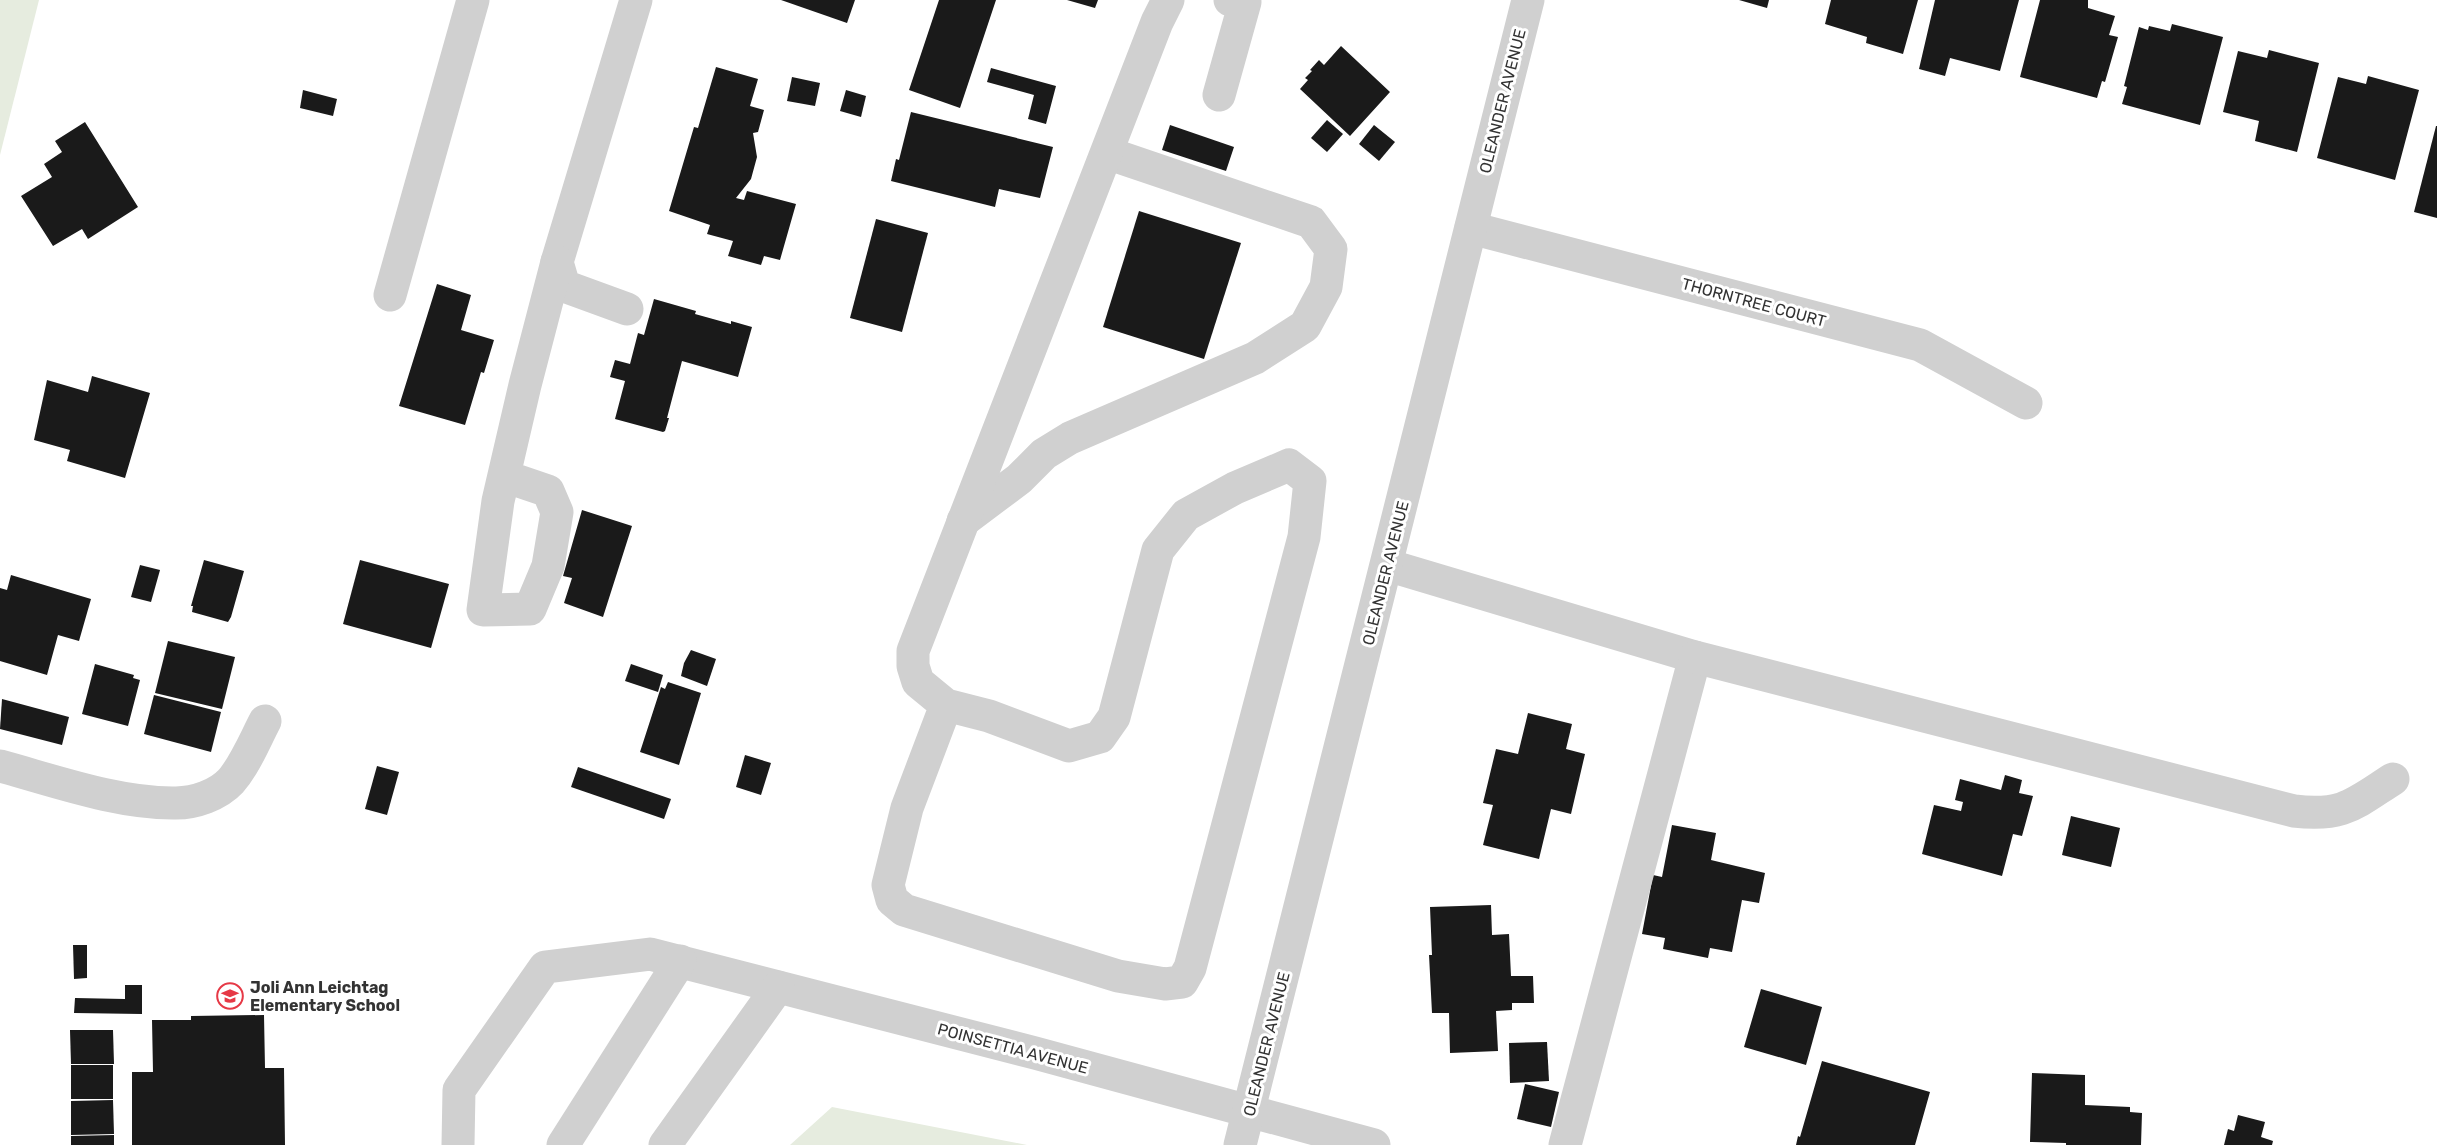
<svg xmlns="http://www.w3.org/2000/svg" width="2437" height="1145" font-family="Rubik,sans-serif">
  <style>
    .green { fill: #e6ecdf }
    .building { fill: #1a1a1a }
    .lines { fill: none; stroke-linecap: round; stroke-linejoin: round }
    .minor { stroke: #d0d0d0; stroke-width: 33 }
    .labels { text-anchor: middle; stroke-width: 6; stroke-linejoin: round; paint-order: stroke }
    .street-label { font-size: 16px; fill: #333; stroke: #fff }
    .poi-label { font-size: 16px; font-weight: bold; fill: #333; stroke: #fff; text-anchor: start }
  </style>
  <rect width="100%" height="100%" fill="#fff"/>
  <g class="green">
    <polygon points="0,0 39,0 0,155"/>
    <polygon points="832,1107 1027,1145 790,1145"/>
  </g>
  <g class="building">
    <polygon points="781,0 855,0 847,23"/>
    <polygon points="939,0 996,0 960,108 909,90"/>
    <polygon points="1067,0 1098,0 1095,8"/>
    <polygon points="1739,0 1769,0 1767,8"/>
    <polygon points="1831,0 1918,0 1903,54 1866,43 1867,37 1825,24"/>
    <polygon points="1935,0 2019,0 2000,71 1950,58 1945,76 1919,69"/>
    <polygon points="2040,0 2088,0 2088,8 2115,16 2109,35 2118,37 2105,82 2102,81 2097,98 2020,77"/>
    <polygon points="2172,24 2223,37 2200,125 2122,104 2127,87 2124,86 2139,27 2148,30 2149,26 2170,31"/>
    <polygon points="1341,46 1390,92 1350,136 1300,89 1308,80 1305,78 1312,71 1310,70 1319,60 1324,65"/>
    <polygon points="2269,50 2319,63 2297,152 2255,141 2259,121 2223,112 2238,51 2267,58"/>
    <polygon points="716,67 758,79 750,106 764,110 758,132 753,133 757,157 751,179 736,198 744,200 747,191 796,204 780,260 764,256 761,265 728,256 733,241 707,234 710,225 669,211 694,127 698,128"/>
    <polygon points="991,68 1056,86 1046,124 1028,119 1034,95 987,82"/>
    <polygon points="2368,76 2419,90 2395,180 2317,158 2338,77 2366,84"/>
    <polygon points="792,77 820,83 815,106 787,101"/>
    <polygon points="303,90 337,99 333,116 300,108"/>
    <polygon points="846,90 866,96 861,117 840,111"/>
    <polygon points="911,112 1053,147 1040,198 999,189 995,207 891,181 896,159 899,160"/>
    <polygon points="1327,120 1343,134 1327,152 1311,138"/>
    <polygon points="85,122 138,207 88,239 82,229 53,246 21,196 52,177 44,164 62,152 55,141"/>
    <polygon points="1170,125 1234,147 1226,171 1162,150"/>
    <polygon points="1374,125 1395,142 1379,161 1359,144"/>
    <polygon points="2436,126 2437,126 2437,218 2414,212"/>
    <polygon points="1139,211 1241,243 1204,359 1103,327"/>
    <polygon points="876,219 928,233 902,332 850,318"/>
    <polygon points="437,284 471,295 461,330 494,340 484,373 481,372 465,425 399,406"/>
    <polygon points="654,299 696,311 695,314 731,324 731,321 752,327 738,377 682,361 667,418 669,418 665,431 663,432 615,419 625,381 610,377 615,360 630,364 638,333 644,335"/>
    <polygon points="92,376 150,393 125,478 67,461 70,450 34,440 47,380 88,392"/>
    <polygon points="582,510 632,526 603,617 564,603 572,578 563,576"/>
    <polygon points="204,560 244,571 231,617 228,622 192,612 193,606 191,606"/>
    <polygon points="360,560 449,584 431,648 343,624"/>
    <polygon points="140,565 160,570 151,602 131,597"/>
    <polygon points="11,575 91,599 79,641 58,635 47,675 0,661 0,588 7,590"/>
    <polygon points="168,641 235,657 222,709 155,693"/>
    <polygon points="691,650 716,659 707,686 681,676 684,663"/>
    <polygon points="95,664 134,675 133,678 140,680 128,726 82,714"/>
    <polygon points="631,664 663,675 658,692 625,681"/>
    <polygon points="668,682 701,693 679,765 640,752 661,687 665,689"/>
    <polygon points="154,695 221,712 211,752 144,734"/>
    <polygon points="2,699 69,717 62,745 0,729"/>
    <polygon points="1528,713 1572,724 1566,749 1585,754 1571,814 1551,809 1539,859 1483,845 1493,805 1483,803 1496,749 1518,754"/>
    <polygon points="745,755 771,763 761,795 736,787"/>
    <polygon points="377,766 399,772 387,815 365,809"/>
    <polygon points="578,767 671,799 664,819 571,787"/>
    <polygon points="2005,775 2022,780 2019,793 2033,796 2022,836 2013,834 2002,876 1922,854 1934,805 1961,811 1963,802 1955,800 1960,779 2001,790"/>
    <polygon points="2071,816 2120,828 2111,867 2062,855"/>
    <polygon points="1672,825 1716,833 1711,860 1765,873 1759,903 1742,900 1732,952 1710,948 1708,958 1663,949 1665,938 1642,934 1653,875 1662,877"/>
    <polygon points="1491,905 1492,935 1509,934 1511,976 1533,976 1534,1003 1512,1003 1512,1010 1496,1011 1498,1051 1450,1053 1449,1013 1432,1013 1429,955 1432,955 1430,907"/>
    <polygon points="73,945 87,945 87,978 74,979"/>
    <polygon points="125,985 142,985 142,1014 74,1013 75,998 125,999"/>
    <polygon points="1761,989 1822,1007 1806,1065 1744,1047"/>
    <polygon points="264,1015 265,1068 284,1068 285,1145 132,1145 132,1072 153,1072 152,1020 191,1020 191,1016"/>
    <polygon points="70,1030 113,1030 114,1064 71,1064"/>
    <polygon points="1547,1042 1549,1081 1510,1083 1509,1043"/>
    <polygon points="1822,1061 1930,1092 1915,1145 1796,1145 1798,1136 1800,1137"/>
    <rect x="71" y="1065" width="42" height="34"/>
    <polygon points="2032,1073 2085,1075 2085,1105 2130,1107 2130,1112 2142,1113 2141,1145 2066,1145 2066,1143 2030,1142"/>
    <polygon points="1525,1084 1559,1092 1551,1127 1517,1119"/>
    <polygon points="113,1100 114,1134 71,1135 71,1101"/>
    <polygon points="2238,1115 2265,1122 2261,1137 2273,1141 2272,1145 2224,1145 2228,1129 2234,1131"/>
    <polygon points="114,1135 114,1145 71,1145 71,1136"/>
  </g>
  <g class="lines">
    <g class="minor">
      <polyline points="1219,95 1245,2 1230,0"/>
      <polyline points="1471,228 1920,345 2026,403"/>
      <polyline points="390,295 473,0"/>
      <polyline points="627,309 564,286 557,262 636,0"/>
      <polyline points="504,476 548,491 557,512 548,566 530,609 483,610 498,501 525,385 557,262"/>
      <polyline points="963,521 1019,479 1044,454 1070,438 1255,358 1305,326 1326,287 1331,249 1311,222 1107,153"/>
      <polyline points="1387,565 1695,657 1565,1145"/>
      <path d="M1695,657L2294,811C2343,817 2354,804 2393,779"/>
      <polyline points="946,705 907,808 888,885 892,900 904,910 1118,976 1165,984 1182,982 1190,968 1304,537 1310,481 1289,465 1235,488 1186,515 1158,550 1114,717 1100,737 1069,746 989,716 946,705 918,682 913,666 913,651 1157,22 1168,0"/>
      <path d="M0,766C55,781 119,804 176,803C195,803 218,795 231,781C245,765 255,740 265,721"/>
      <polyline points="458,1145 459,1090 545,967 650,954 1035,1053 1374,1145"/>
      <polyline points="563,1145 680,961"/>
      <polyline points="665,1145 778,987"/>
      <polyline points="1240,1145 1528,0"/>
    </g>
  </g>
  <defs>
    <g id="school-ring" transform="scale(1.35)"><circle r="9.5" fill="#fff" stroke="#e63946" stroke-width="1.5"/><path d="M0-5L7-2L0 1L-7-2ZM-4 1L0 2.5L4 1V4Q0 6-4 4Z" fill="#e63946"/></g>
  </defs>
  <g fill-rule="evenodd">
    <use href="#school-ring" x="230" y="996"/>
  </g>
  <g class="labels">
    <g class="street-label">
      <text transform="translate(1502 101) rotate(-76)" y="6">OLEANDER AVENUE</text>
      <text transform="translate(1754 302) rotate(15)" y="6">THORNTREE COURT</text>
      <text transform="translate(1385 573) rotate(-76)" y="6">OLEANDER AVENUE</text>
      <text transform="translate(1266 1044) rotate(-76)" y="6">OLEANDER AVENUE</text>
      <text transform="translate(1013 1048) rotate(15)" y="6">POINSETTIA AVENUE</text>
    </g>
    <g class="poi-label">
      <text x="250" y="993">Joli Ann Leichtag<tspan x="250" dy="18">Elementary School</tspan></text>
    </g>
  </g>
</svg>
